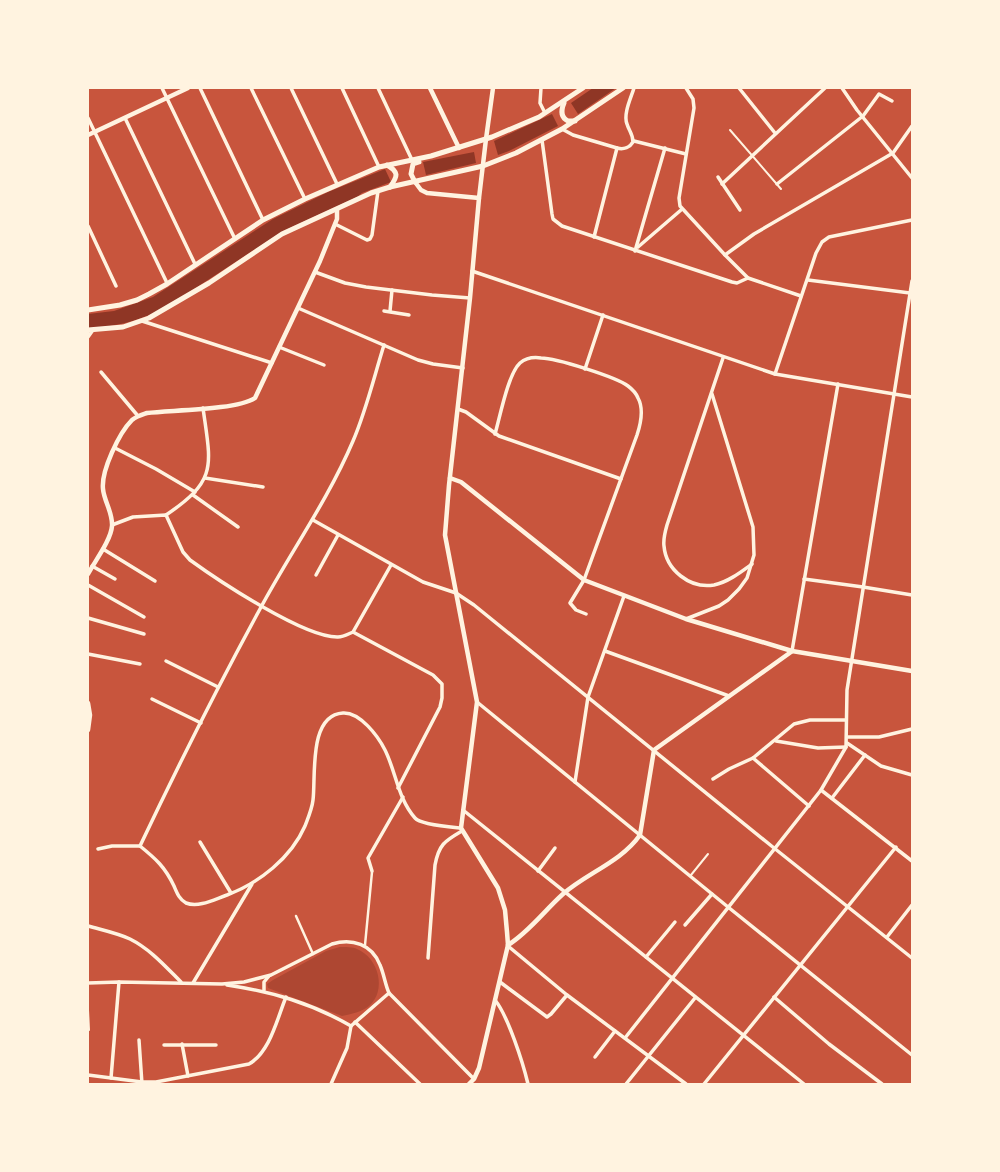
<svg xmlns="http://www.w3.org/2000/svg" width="1000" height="1172" font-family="Rubik,sans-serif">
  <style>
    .green { fill: #ae4732 }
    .water { fill: #8f3625 }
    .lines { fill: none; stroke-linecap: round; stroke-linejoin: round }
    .service { stroke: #fff3e0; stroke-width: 2 }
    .pedestrian { stroke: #fff3e0; stroke-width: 2.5 }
    .minor { stroke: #fff3e0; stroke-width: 3.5 }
    .tertiary { stroke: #fff3e0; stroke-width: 4.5 }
    .secondary { stroke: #fff3e0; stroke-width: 4.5 }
    .primary { stroke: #fff3e0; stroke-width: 5 }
  </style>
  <rect width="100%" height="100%" fill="#c8553d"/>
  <path class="green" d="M340,947C345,947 353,947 357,949C379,958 387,991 369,1006C362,1012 351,1014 342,1016L268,988L267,984L273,980L326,951Z"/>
  <g class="water">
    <polygon points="593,88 616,88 578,114 571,103"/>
    <polygon points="552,114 558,126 509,151 498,155 494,141"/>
    <polygon points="474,152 476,163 426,175 423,162"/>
    <path d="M385,169L391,182L362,193L357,197L283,231L168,306C138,322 120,325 88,329V314L114,311L153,297L273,219L328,192Z"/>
  </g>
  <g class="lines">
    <g class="service">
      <polyline points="730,130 781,189"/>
      <polyline points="691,875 708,854"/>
      <polyline points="88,1010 89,1030"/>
    </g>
    <g class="pedestrian">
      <polyline points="296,916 313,954"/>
      <polyline points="365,945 372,872"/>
    </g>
    <g class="minor">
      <polyline points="162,88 235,239"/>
      <polyline points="200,88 263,220"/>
      <polyline points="251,88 305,199"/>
      <polyline points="291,88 337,184"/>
      <polyline points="342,88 379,167"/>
      <polyline points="378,88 412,160"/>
      <polyline points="541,88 540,103 545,113"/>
      <polyline points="686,88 693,99 694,108 679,198 680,206 725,255 748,278 801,296"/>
      <polyline points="739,88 775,133"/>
      <polyline points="842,88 857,110 912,178"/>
      <polyline points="88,118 167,283"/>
      <polyline points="125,118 195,264"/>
      <path d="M562,129L573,135L617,148C624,150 630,147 633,142C633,134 629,131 627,124C623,114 631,98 634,88"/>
      <polyline points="542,140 552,214 553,219 562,226 732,282 737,283 748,278"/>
      <polyline points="634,141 686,154"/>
      <polyline points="718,177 740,210"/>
      <polyline points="722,184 825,88"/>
      <polyline points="777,184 863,116 879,94 892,101"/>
      <polyline points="335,224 367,240 370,239 372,235 378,191"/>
      <polyline points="88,226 116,286"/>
      <polyline points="594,237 617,148"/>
      <polyline points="638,247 681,210"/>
      <polyline points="635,251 665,148"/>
      <polyline points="725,255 754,234 893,153 912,126"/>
      <polyline points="472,271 775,374 912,397"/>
      <polyline points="315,272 345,283 366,287 432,295 470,298"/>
      <polyline points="808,280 910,293"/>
      <polyline points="298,308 418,360 433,364 463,368"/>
      <polyline points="384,311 409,315"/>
      <polyline points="390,311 392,290"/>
      <polyline points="142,321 272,363"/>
      <polyline points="88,337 93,330"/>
      <polyline points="279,347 324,365"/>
      <path d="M723,358L667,525C665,532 663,539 664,546C666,570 690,589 714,585C728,582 741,572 752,564"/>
      <polyline points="585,369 603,315"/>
      <polyline points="101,372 138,416"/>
      <polyline points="775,374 816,253 822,242 829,237 912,220"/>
      <polyline points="458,409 466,412 499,436 621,479"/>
      <path d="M495,434C500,417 508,374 520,363C526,358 534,357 541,358C556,358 616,377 628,386C632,389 636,393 638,398C644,409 641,423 637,435L584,580L570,603L576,610L586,614"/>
      <polyline points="115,448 156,469 195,492"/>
      <polyline points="205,478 263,487"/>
      <polyline points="193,495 238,527"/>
      <path d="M166,515C218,480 211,466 203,408"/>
      <polyline points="313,520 423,582 456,593 474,605 774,848 912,958"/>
      <path d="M112,525L133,517L166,515L183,552L190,560C219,581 305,638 338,637C344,637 348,634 353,632L391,565"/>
      <polyline points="103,549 155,581"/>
      <polyline points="92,566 115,579"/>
      <polyline points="316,575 338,535"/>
      <polyline points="804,579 863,587 912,595"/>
      <polyline points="88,585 144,617"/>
      <polyline points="88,618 144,634"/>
      <polyline points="686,619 719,606 728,600 739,589 747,578 754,555 753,527 712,394"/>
      <polyline points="353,632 433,675 442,684 442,698 440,707 398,788"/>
      <polyline points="605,651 729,696"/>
      <polyline points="792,651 838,384"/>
      <polyline points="88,654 140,664"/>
      <polyline points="166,661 218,687"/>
      <polyline points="152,699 201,723"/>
      <polyline points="477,702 728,907 912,1055"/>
      <polyline points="848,737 879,737 912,729"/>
      <polyline points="776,741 818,748 846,747"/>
      <polyline points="847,743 881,766 912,775"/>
      <polyline points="753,758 809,806"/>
      <polyline points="713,779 729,769 753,758 794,724 810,720 846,720"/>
      <polyline points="575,782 588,697 624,596"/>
      <polyline points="821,790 846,747 847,690 912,281"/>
      <polyline points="832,798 865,755"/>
      <polyline points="463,810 804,1084"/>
      <polyline points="200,842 231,893"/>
      <path d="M140,846C178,766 218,686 260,609C290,553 328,500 353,441C366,411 374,377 384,345"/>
      <path d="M98,849L112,846H140C156,859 165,867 174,886C177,893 179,899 186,903C199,908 215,899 227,895C259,883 291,858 305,826C308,818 312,809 313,800C316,777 308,715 343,713C360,712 378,736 385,750C396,772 398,799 415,818C421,825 451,827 461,828"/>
      <polyline points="372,871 368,858 403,797"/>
      <polyline points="538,871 555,848"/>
      <polyline points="685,925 712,894"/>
      <path d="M88,926C102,930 117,933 130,939C150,949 165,966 181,982"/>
      <polyline points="887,937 912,905"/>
      <polyline points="508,946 567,995 686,1084"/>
      <polyline points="646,957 675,922"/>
      <path d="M428,958L435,865C439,844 445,841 462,831"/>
      <polyline points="500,982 547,1017 551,1014 567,995"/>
      <path d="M88,983L119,982L222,984L244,982L271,975L332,944C352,938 372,944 380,965C384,974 385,984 389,993L351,1026"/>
      <polyline points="193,983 252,884"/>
      <path d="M227,985C273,992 311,1003 351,1026"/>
      <polyline points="264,990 264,982 269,976"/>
      <polyline points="389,993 474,1079"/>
      <polyline points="774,997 829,1044 882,1084"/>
      <path d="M495,1000C508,1016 523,1063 528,1084"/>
      <polyline points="355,1022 420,1084"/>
      <polyline points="625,1038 821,790 912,861"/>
      <polyline points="139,1040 142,1084"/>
      <polyline points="182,1044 188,1076"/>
      <polyline points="164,1045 216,1045"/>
      <polyline points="595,1057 615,1031"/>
      <path d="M88,1075L142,1082H156L249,1064C270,1052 277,1019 286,997"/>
      <polyline points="111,1078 119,982"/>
      <polyline points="331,1084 347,1048 351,1026"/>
      <polyline points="626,1084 695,998"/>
      <polyline points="704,1084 896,847"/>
    </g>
    <g class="tertiary">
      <polyline points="430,88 459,148"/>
      <polyline points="88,135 188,88"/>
      <polyline points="486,139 493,88"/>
      <polyline points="450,478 461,482 584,580 686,619 792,651 912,671"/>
      <path d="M88,574C95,561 111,540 112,526C113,513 104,501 103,489C101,471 119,433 132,420C137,416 141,415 147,413C172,410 237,410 255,398L320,261L337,219V210"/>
      <polyline points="88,703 90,715 88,730"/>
      <path d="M508,945C529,932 544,911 563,894C587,873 621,862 640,835L654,750L791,652"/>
    </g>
    <g class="secondary">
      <polyline points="415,182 421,190 427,193 479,198"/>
      <polyline points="469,1084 474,1079 479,1068 508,945 507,932 505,910 498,888 461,828 477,702 445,535 449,485 470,298 479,198 486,139"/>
    </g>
    <g class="primary">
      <path d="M564,103C561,110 560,117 568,121H575"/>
      <path d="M387,165C399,172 398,176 390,187"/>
      <polyline points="415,182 411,174 413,164 419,162"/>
      <polyline points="88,310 120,305 137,300 149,294 167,284 263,220 305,199 379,167 431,156 492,137 539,117 583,88"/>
      <polyline points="88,330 123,327 149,318 209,283 282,234 371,193 390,187 483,166 516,153 562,129 623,88"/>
    </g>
  </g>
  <rect width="1000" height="1172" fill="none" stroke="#fff3e0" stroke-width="178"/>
</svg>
